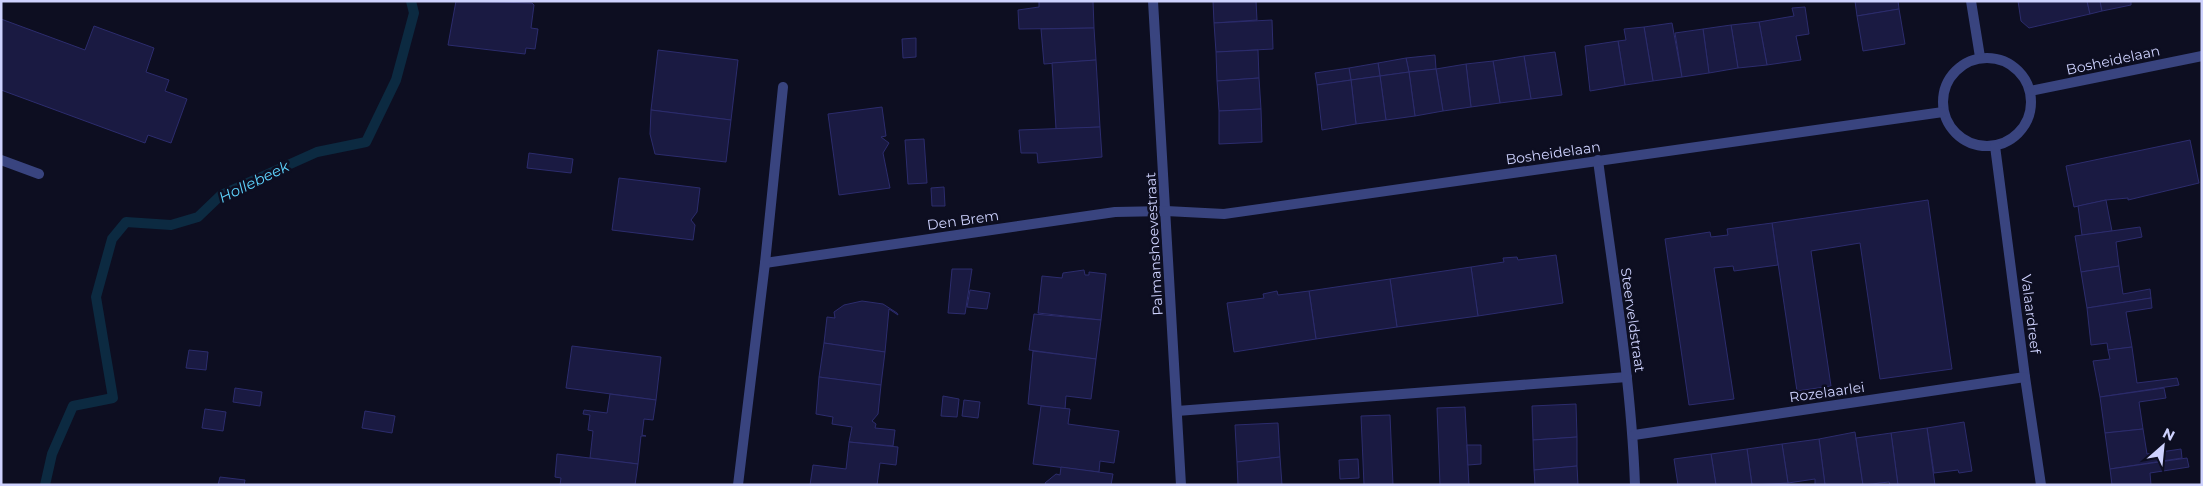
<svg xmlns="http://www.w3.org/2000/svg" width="2203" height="486" font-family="Montserrat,sans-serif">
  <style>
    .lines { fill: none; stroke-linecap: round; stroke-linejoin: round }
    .stream { stroke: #0c2a41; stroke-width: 10 }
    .building { fill: #1a1a42; stroke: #2c2c6d }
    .lane { stroke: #39447f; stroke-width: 10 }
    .street { stroke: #39447f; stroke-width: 10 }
    .labels { text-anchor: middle; stroke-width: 5; stroke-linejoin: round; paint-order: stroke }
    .street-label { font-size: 14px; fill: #ced2fe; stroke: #0d0e21 }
    .water-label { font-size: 15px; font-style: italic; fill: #5ed3fd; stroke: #0d0e21 }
  </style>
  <rect width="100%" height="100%" fill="#0d0e21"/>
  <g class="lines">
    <polyline class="stream" points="45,485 52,454 73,406 113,398 96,297 112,239 126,222 171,225 198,217 221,195 259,178 317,152 366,142 396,80 414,13 411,1"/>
  </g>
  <g class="building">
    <polygon points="456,1 532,3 534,5 531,28 538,29 535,49 526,48 525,54 448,45"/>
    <polygon points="1039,1 1093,1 1094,28 1019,29 1018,10 1039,7"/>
    <polygon points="1213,1 1256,1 1257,20 1214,23"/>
    <polygon points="1855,1 1898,1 1899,9 1857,16"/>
    <polygon points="2018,1 2087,1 2090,14 2029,28 2021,21"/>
    <polygon points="2087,1 2100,1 2102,11 2090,14"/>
    <polygon points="2100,1 2131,1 2131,5 2102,11"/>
    <polygon points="1805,7 1809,34 1796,36 1801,60 1767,65 1759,22 1794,16 1792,8"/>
    <polygon points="1899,9 1905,44 1863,51 1857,16"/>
    <polygon points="1,19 85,50 94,26 154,48 146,72 169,80 165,91 187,99 171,143 148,135 145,143 1,90"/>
    <polygon points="1272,20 1273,49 1216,52 1214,23"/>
    <polygon points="1759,22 1767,65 1738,68 1731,25"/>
    <polygon points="1672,23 1682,77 1653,81 1644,27"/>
    <polygon points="1731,25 1738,68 1709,73 1703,29"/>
    <polygon points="1644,27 1653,81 1625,85 1618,41 1626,40 1624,29"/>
    <polygon points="1094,28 1096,60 1044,64 1041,29"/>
    <polygon points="1703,29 1709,73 1682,77 1675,33"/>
    <polygon points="916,38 916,57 903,58 902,39"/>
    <polygon points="1618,41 1625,85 1590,91 1585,46"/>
    <polygon points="658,50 738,60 731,120 651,110"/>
    <polygon points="1258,50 1259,78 1217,81 1216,52"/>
    <polygon points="1555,52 1562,95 1531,99 1524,56"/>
    <polygon points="1435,55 1436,69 1409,72 1406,58"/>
    <polygon points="1524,56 1531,99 1500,103 1493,61"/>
    <polygon points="1406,58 1409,72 1380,76 1378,63"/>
    <polygon points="1096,60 1100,127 1056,129 1052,63"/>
    <polygon points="1493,61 1500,103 1471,107 1466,64"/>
    <polygon points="1378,63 1380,76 1351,80 1349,68"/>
    <polygon points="1466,64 1471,107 1443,111 1436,69"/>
    <polygon points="1349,68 1351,80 1317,85 1315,73"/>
    <polygon points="1436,69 1443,111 1415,116 1409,72"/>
    <polygon points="1409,72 1415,116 1386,120 1380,76"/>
    <polygon points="1380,76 1386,120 1356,124 1351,80"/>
    <polygon points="1259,78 1261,109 1219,111 1217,81"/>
    <polygon points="1351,80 1356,124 1322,130 1317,85"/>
    <polygon points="882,107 886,136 881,137 889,143 883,153 890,188 839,195 828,114"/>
    <polygon points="1261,109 1262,142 1219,144 1219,111"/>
    <polygon points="651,110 731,120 726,162 655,154 650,134"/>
    <polygon points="1100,127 1102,157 1038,163 1037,153 1021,153 1019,130"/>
    <polygon points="924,139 927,183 908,184 905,140"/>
    <polygon points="2190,140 2199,183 2128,200 2128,198 2106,200 2074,207 2066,166"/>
    <polygon points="529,153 573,159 571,173 527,168"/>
    <polygon points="619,178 700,188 697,212 691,220 695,225 693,240 612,230"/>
    <polygon points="944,187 945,206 932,206 931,188"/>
    <polygon points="1928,200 1952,369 1880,379 1860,243 1811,251 1831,386 1797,391 1772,223"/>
    <polygon points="2106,200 2112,231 2082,235 2078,206"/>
    <polygon points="1772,223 1778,265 1734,271 1733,266 1714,268 1734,399 1689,405 1665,239 1710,232 1711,237 1728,235 1727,229"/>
    <polygon points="2140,227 2142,237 2116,242 2119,266 2081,272 2075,236"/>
    <polygon points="1556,255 1563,303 1478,316 1471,267 1504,262 1503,258 1517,257 1518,260"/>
    <polygon points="2119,266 2123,294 2150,289 2151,298 2087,308 2081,272"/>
    <polygon points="1471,267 1478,316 1397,327 1390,279"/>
    <polygon points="952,269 972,269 965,314 948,313"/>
    <polygon points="1084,270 1085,275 1089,275 1089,272 1106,274 1101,320 1038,313 1042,276 1062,278 1063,273"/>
    <polygon points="1390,279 1397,327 1316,339 1309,291"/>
    <polygon points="970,290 990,293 987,309 967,307"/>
    <polygon points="1277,291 1278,295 1309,291 1316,339 1234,352 1227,303 1264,298 1263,294"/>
    <polygon points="2151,298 2152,308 2126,312 2132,347 2108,350 2107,343 2091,345 2087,308"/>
    <polygon points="862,301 883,304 897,313 898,315 889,309 885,352 824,343 827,317 835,318 834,312 844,305"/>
    <polygon points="1034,314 1101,320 1096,359 1029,350"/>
    <polygon points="824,343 885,352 881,385 819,377"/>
    <polygon points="572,346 661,357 656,400 566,388"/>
    <polygon points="2132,347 2137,383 2177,378 2179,385 2100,397 2093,361 2110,359 2108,350"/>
    <polygon points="189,350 208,352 206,370 186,368"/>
    <polygon points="1033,351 1096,359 1091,399 1066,396 1065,409 1028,404"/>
    <polygon points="819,377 881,385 878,414 872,421 876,424 875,428 895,430 893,446 849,442 852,427 832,424 833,417 816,414"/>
    <polygon points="235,388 262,392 260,406 233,402"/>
    <polygon points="2164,388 2166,398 2139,402 2143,429 2105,433 2100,397"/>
    <polygon points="610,394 656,400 653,420 644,419 642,435 646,436 641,436 638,464 590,458 593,431 588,430 590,415 583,414 584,410 607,413"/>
    <polygon points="943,396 959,399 957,417 941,416"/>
    <polygon points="964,400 980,402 978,418 962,416"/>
    <polygon points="1576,404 1577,437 1533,440 1532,406"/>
    <polygon points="1041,406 1070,409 1068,424 1119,431 1114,463 1100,461 1099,472 1033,464"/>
    <polygon points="1465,407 1469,485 1440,485 1437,408"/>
    <polygon points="205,409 226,412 223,431 202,428"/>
    <polygon points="365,411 395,416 392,433 362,428"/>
    <polygon points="1390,415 1393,485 1364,485 1361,416"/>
    <polygon points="1964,422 1972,471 1959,473 1958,470 1934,473 1927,428"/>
    <polygon points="1278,423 1280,457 1237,462 1235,425"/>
    <polygon points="1927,428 1935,485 1898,485 1891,433"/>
    <polygon points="2143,429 2147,454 2181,449 2182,458 2110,469 2105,433"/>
    <polygon points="1855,432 1863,485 1825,485 1819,439"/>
    <polygon points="1891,433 1898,485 1890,485 1889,482 1863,485 1856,438"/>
    <polygon points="1577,437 1577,466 1534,470 1533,440"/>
    <polygon points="1819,439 1825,485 1815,485 1815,479 1788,483 1782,444"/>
    <polygon points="849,442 898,447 896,465 880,463 877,485 810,485 813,465 846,469"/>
    <polygon points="1782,444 1788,483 1752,485 1747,449"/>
    <polygon points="1467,445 1481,445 1481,464 1468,465"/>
    <polygon points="1747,449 1752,485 1716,485 1711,454"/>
    <polygon points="557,454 638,464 635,485 560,485 561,478 555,477"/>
    <polygon points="1711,454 1716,485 1678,485 1674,459"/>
    <polygon points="1280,457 1282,485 1238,485 1237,462"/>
    <polygon points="2187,458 2189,467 2150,473 2151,485 2112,485 2110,469"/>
    <polygon points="1358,459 1359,478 1340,479 1339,460"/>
    <polygon points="1577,466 1578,485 1535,485 1534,470"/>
    <polygon points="1061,467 1113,474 1111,485 1046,485 1045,483 1056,474 1060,475"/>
    <polygon points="220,477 245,480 244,485 218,485"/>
  </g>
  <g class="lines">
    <polyline class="lane" points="1177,411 1627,377"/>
    <g class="street">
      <polyline points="1153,1 1181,485"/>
      <polyline points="1971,1 1980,57"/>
      <circle cx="1987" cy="102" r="44"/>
      <polyline points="2030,91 2202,56"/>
      <polyline points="1995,146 2025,377 2041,485"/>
      <polyline points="1,160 39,174"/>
      <path d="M1598,160C1612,268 1631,376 1635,485"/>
      <polyline points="765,263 1115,212 1166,211 1224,214 1943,112"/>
      <polyline points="1634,435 2025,377"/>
      <polyline points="738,485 765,263 783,87"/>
    </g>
  </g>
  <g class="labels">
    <g class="street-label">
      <text transform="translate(2113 60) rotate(-12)" y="5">Bosheidelaan</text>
      <text transform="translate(1553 153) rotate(-8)" y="5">Bosheidelaan</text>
      <text transform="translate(963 220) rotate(-8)" y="5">Den Brem</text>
      <text transform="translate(1154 244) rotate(-93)" y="5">Palmanshoevestraat</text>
      <text transform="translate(2031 314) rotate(83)" y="5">Valaardreef</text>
      <text transform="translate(1633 320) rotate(82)" y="5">Steerveldstraat</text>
      <text transform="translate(1827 392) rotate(-8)" y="5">Rozelaarlei</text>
    </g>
    <g class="water-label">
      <text transform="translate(254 182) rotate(-26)" y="5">Hollebeek</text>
    </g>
  </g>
  <rect width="2203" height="486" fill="none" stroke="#ced2fe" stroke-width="5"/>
  <g transform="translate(2163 446) rotate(27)" stroke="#0d0e21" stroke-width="4" paint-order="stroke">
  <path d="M0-4L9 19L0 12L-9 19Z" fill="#ced2fe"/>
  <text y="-8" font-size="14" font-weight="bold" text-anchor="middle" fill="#ced2fe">N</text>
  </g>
</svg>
